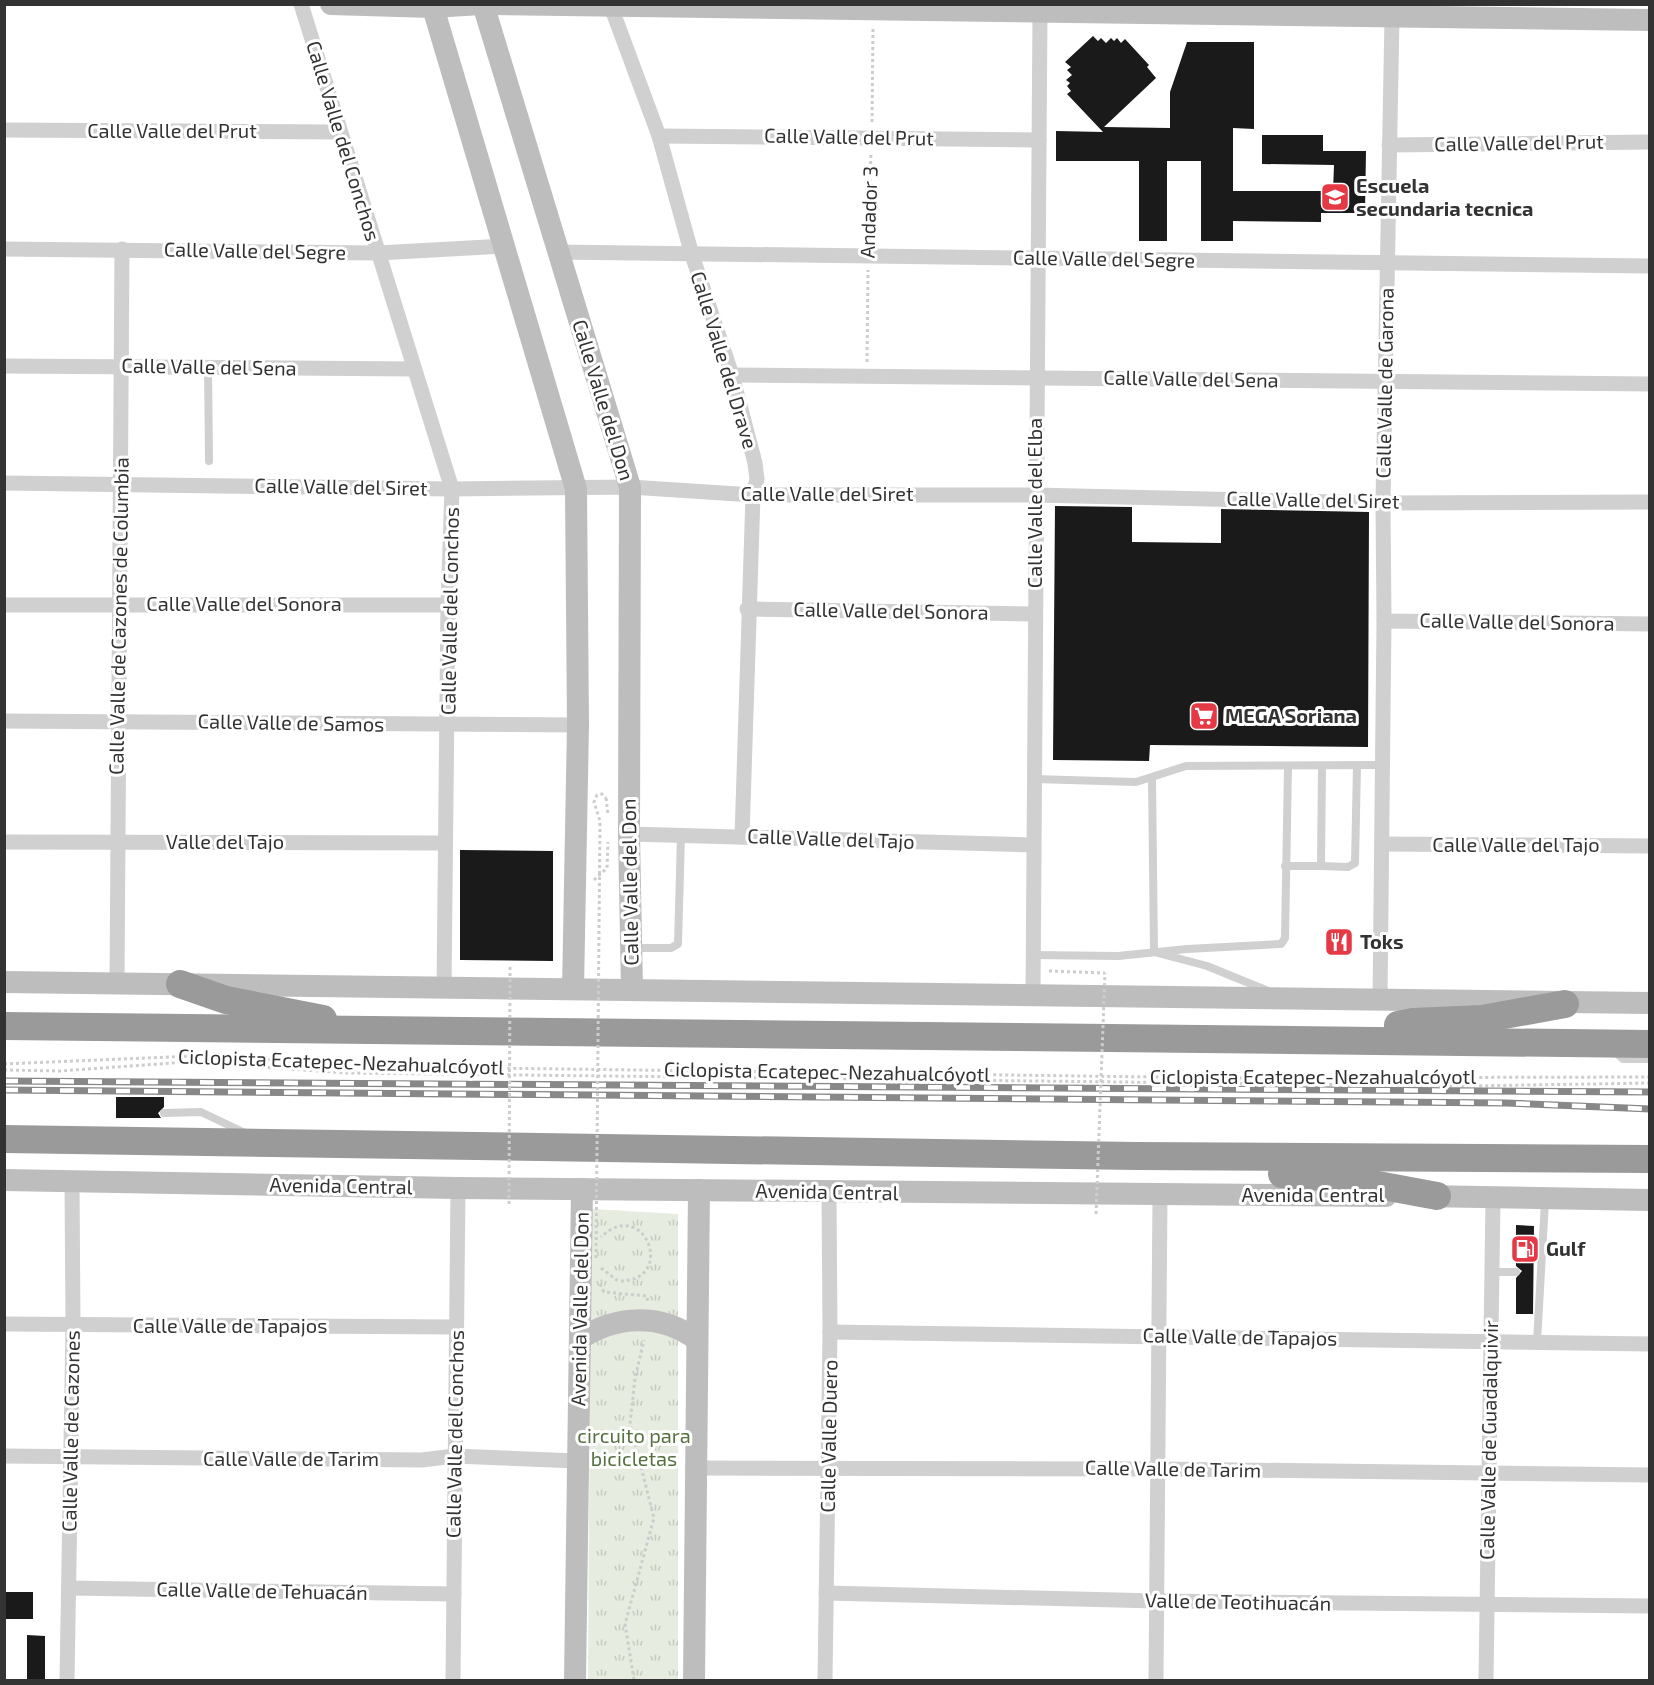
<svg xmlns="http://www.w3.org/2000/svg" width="1654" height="1685" font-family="'Exo 2',sans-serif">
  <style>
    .grass { fill: url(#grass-tufts) }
    .building { fill: #1a1a1a }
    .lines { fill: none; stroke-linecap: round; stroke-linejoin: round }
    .path { stroke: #cdcdcd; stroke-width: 3; stroke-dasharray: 3 3; stroke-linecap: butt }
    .lane { stroke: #d0d0d0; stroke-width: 8 }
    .street { stroke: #d0d0d0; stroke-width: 15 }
    .secondary { stroke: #bdbdbd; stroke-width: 22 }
    .highway { stroke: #9a9a9a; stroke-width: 28 }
    .rail-casing { stroke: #888; stroke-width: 7 }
    .rail { stroke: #fff; stroke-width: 4.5; stroke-dasharray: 14; stroke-linecap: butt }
    .path-bridge { stroke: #cdcdcd; stroke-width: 3; stroke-dasharray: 3 3; stroke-linecap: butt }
    .labels { text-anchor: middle; stroke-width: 6; stroke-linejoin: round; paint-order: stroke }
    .street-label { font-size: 20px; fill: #333; stroke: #fff }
    .poi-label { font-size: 20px; font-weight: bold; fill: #333; stroke: #fff; text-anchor: start }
    .park-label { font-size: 20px; fill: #56703f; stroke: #fff }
  </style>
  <defs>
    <pattern id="grass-tufts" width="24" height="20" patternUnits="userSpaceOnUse" patternTransform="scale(1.5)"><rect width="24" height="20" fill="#e6ecdf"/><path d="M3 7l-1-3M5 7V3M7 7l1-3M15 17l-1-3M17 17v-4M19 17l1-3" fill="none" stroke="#c6cbc0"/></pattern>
  </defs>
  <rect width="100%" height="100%" fill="#fff"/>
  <polygon class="grass" points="591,1209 678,1214 678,1680 588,1680"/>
  <g class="building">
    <polygon points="1093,36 1098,41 1101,38 1106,43 1111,38 1114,41 1117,38 1121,43 1125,39 1149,65 1147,67 1156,78 1104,127 1170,128 1170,92 1187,42 1254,42 1254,129 1233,128 1233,191 1333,191 1334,165 1262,164 1262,135 1323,135 1323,151 1366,151 1365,213 1321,213 1321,222 1233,221 1233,241 1201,241 1201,161 1167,161 1167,241 1139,241 1139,161 1056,161 1056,131 1103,132 1067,94 1071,91 1067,86 1070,83 1066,80 1072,75 1067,70 1071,67 1065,62"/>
    <polygon points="1055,506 1132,507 1132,542 1221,543 1221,509 1369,512 1368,747 1150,745 1149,761 1053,760"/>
    <polygon points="460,850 553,851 553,961 460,960"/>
    <polygon points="116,1097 164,1097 164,1107 158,1113 161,1118 116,1118"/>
    <polygon points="1516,1225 1534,1226 1533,1314 1516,1314 1516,1278 1522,1271 1516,1266"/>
    <rect x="4" y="1592" width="29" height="27"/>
    <polygon points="27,1635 45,1636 45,1680 27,1680"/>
  </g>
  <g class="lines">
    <g class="path">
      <polyline points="872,122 873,27"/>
      <polyline points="868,242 871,153"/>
      <polyline points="867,362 868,270"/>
      <polyline points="606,798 608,814"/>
      <polyline points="594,880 607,868 608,842"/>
      <polyline points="1049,971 1105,973"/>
      <polyline points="4,1064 216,1055 339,1066 1230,1078 1650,1077"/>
      <polyline points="4,1070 60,1071 187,1062 347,1073 1467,1086 1650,1083"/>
      <path d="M601,1268L618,1281C678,1283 645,1195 601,1237"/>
      <polyline points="600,1284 604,1292 647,1296 648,1303"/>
      <polyline points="634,1680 625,1624 654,1518 630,1424 635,1378 644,1340"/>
    </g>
    <g class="lane">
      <polyline points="208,367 209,461"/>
      <polyline points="1152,778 1154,952"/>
      <polyline points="1034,779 1136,782 1186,766 1382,765"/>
      <polyline points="1285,866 1321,866 1322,766"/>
      <polyline points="1321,866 1348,867 1355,863 1357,766"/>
      <polyline points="633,948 671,948 678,944 681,836"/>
      <polyline points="1158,953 1207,966 1266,990"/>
      <polyline points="1032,955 1118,956 1187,949 1281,944 1285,938 1288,766"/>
      <polyline points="1615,1052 1623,1059 1650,1059"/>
      <polyline points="164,1113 201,1112 243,1132"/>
      <polyline points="1492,1272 1516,1272"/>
      <polyline points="1537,1342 1545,1201"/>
    </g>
    <g class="street">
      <polyline points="301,4 452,489 448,605 444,988"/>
      <polyline points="610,4 659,136 692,255 732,375 755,463 757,479 753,495 742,837"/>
      <polyline points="4,130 339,132"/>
      <polyline points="659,136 1039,140"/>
      <polyline points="1389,145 1650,142"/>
      <polyline points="4,249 378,253 505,246"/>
      <polyline points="558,252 1650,266"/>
      <polyline points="4,366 414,369"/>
      <polyline points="732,375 1650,384"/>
      <polyline points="4,483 452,489 630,487 753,495 1035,495 1383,503 1650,502"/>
      <polyline points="4,605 448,605"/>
      <polyline points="747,609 1035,614"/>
      <polyline points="1384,621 1650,624"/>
      <polyline points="4,721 578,725"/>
      <polyline points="629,834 1033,845"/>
      <polyline points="4,842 445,843"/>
      <polyline points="1382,844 1650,846"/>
      <polyline points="117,983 122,249"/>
      <polyline points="1033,994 1040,11"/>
      <polyline points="1380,1001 1384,621 1383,503 1392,17"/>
      <polyline points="4,1324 456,1327"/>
      <polyline points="830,1332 1650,1344"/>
      <polyline points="4,1456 422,1460 454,1456 577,1461"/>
      <polyline points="697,1468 1158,1469 1650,1475"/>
      <polyline points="69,1588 454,1594"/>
      <polyline points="826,1593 1157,1601 1650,1606"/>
      <polyline points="67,1680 73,1325 72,1181"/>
      <polyline points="453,1680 458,1188"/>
      <polyline points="825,1680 830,1332 829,1192"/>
      <polyline points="1156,1680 1160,1195"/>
      <polyline points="1486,1680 1493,1199"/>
    </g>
    <g class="secondary">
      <polyline points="331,4 432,7 481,4"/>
      <polyline points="432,4 576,489 578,725 573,989"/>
      <polyline points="483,4 630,487 629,834 632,990"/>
      <polyline points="488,4 1650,20"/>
      <polyline points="4,982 1650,1003"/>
      <polyline points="4,1180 458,1188 1386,1196"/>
      <polyline points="1422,1196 1650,1200"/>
      <path d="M580,1339C616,1315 661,1313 697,1340"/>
      <polyline points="575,1680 582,1189"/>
      <polyline points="694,1680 699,1190"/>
    </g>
    <g class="highway">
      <polyline points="180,984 226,1000 323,1019"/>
      <polyline points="1398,1025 1413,1022 1482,1019 1565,1004"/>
      <polyline points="4,1026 1650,1044"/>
      <polyline points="4,1139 1137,1156 1650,1159"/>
      <polyline points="1282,1174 1340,1178 1437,1196"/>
    </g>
    <g class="rail-casing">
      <g id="rail">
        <polyline points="4,1081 1650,1092"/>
        <polyline points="4,1090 1506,1103 1650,1109"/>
      </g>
    </g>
    <use href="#rail" class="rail"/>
    <g class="path-bridge">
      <polyline points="509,1204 510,967"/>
      <polyline points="1096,1214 1105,973"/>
      <polyline points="596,1258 600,821 594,802 597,795 602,794 606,798"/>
    </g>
  </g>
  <defs>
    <g id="school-square" transform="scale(1.5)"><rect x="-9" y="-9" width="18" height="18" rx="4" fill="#e63946" stroke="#fff"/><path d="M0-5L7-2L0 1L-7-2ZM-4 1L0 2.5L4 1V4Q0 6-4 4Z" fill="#fff"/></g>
    <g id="supermarket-square" transform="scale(1.5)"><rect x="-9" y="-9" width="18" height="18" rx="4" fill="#e63946" stroke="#fff"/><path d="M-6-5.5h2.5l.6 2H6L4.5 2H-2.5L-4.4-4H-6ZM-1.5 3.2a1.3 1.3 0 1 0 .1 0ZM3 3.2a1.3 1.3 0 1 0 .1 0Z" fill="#fff"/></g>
    <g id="restaurant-square" transform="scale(1.5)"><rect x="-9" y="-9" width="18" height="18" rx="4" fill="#e63946" stroke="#fff"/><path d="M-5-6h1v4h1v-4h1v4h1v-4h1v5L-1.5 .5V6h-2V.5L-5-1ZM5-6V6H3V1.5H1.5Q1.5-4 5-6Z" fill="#fff"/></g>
    <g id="fuel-square" transform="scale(1.5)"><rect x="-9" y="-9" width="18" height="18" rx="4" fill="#e63946" stroke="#fff"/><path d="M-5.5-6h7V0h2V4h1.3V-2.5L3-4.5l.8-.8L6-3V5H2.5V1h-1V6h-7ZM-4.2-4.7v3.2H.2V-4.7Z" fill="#fff"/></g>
  </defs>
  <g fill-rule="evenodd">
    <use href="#school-square" x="1335" y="197"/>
    <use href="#supermarket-square" x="1204" y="716"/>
    <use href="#restaurant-square" x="1339" y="942"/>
    <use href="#fuel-square" x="1525" y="1249"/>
  </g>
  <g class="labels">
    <g class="street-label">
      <text x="172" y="138">Calle Valle del Prut</text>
      <text transform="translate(849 137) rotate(1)" y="7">Calle Valle del Prut</text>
      <text transform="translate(343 141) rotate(73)" y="7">Calle Valle del Conchos</text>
      <text transform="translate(1519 143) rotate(-1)" y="7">Calle Valle del Prut</text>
      <text transform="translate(869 212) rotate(-88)" y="7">Andador 3</text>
      <text transform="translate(255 251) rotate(1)" y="7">Calle Valle del Segre</text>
      <text transform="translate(1104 259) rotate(1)" y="7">Calle Valle del Segre</text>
      <text transform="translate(724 360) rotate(73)" y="7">Calle Valle del Drave</text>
      <text transform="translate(209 367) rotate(1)" y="7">Calle Valle del Sena</text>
      <text transform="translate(1191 379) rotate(1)" y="7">Calle Valle del Sena</text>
      <text transform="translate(1385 383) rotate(-89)" y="7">Calle Valle de Garona</text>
      <text transform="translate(603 400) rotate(73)" y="7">Calle Valle del Don</text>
      <text transform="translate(341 487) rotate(1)" y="7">Calle Valle del Siret</text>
      <text x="827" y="501">Calle Valle del Siret</text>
      <text transform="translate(1313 500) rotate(1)" y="7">Calle Valle del Siret</text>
      <text transform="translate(1035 503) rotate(-90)" y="7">Calle Valle del Elba</text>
      <text x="244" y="611">Calle Valle del Sonora</text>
      <text transform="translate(450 611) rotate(-89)" y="7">Calle Valle del Conchos</text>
      <text transform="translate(891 611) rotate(1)" y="7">Calle Valle del Sonora</text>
      <text transform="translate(119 616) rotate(-89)" y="7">Calle Valle de Cazones de Columbia</text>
      <text transform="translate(1517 622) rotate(1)" y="7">Calle Valle del Sonora</text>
      <text transform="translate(291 723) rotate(1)" y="7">Calle Valle de Samos</text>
      <text transform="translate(831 839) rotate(2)" y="7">Calle Valle del Tajo</text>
      <text x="225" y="849">Valle del Tajo</text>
      <text x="1516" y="852">Calle Valle del Tajo</text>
      <text transform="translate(630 882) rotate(-91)" y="7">Calle Valle del Don</text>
      <text transform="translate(341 1062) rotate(2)" y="7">Ciclopista Ecatepec-Nezahualcóyotl</text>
      <text transform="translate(827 1072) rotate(1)" y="7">Ciclopista Ecatepec-Nezahualcóyotl</text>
      <text x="1313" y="1084">Ciclopista Ecatepec-Nezahualcóyotl</text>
      <text transform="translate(341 1186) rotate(1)" y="7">Avenida Central</text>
      <text transform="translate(827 1192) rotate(1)" y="7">Avenida Central</text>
      <text x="1313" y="1202">Avenida Central</text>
      <text transform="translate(580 1309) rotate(-89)" y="7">Avenida Valle del Don</text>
      <text x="230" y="1333">Calle Valle de Tapajos</text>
      <text transform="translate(1240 1337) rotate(1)" y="7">Calle Valle de Tapajos</text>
      <text transform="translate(71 1431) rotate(-89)" y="7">Calle Valle de Cazones</text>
      <text transform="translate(455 1434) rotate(-89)" y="7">Calle Valle del Conchos</text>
      <text transform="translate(829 1436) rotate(-89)" y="7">Calle Valle Duero</text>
      <text transform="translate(1489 1440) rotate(-89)" y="7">Calle Valle de Guadalquivir</text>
      <text x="291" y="1466">Calle Valle de Tarim</text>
      <text transform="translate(1173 1469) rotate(1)" y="7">Calle Valle de Tarim</text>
      <text transform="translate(262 1591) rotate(1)" y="7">Calle Valle de Tehuacán</text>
      <text transform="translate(1238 1602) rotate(1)" y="7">Valle de Teotihuacán</text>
    </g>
    <g class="poi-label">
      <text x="1356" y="193">Escuela<tspan x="1356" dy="23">secundaria tecnica</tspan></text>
      <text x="1225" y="723">MEGA Soriana</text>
      <text x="1360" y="949">Toks</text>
      <text x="1546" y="1256">Gulf</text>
    </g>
    <g class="park-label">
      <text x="634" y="1443">circuito para<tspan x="634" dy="23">bicicletas</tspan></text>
    </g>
  </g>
  <rect width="1654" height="1685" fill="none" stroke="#333333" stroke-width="12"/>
</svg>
